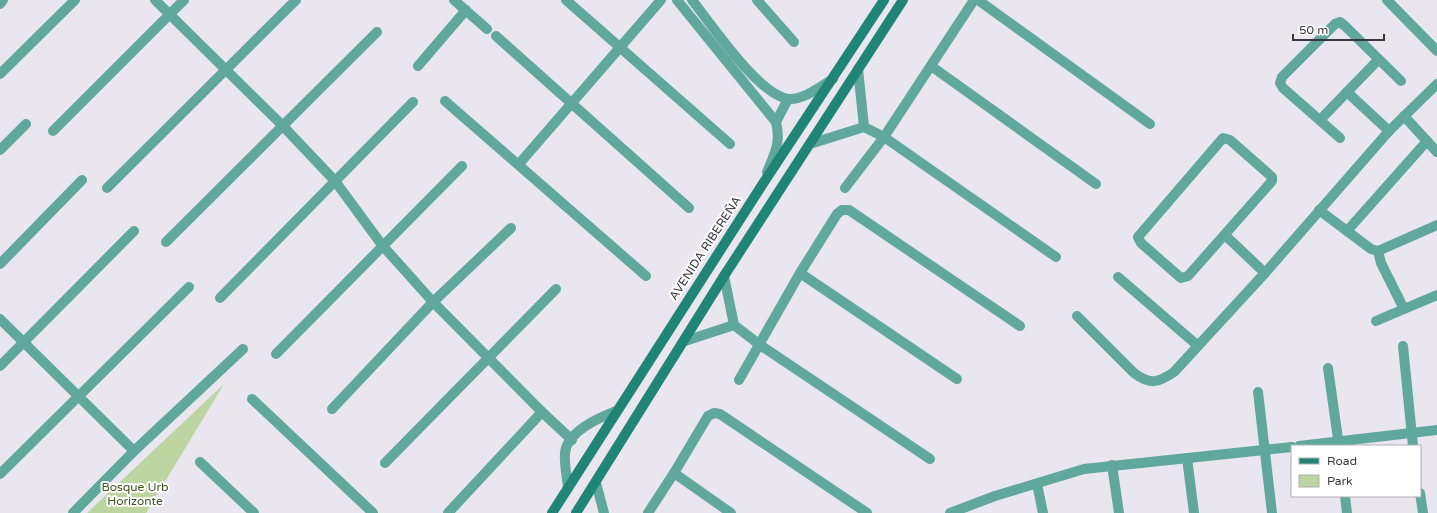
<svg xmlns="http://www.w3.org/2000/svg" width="1437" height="513" font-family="'Varela Round',sans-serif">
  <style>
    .green { fill: #bdd5a0 }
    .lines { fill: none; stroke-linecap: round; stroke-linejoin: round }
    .street { stroke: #60a89b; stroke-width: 10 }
    .secondary { stroke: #208476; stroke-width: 10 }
    .labels { text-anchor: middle; stroke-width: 4; stroke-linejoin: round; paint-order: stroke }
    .street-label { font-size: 12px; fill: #38373b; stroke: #fff }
    .park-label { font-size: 12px; fill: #3d511c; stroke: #fff }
  </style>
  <rect width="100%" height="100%" fill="#e9e6f0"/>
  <polygon class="green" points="224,384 146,513 87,513"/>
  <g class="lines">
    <g class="street">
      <polyline points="155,0 282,125 335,181 382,245 433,302 542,412"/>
      <polyline points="454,0 487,29"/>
      <polyline points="566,0 730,144"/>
      <path d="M677,0L776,122C781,143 775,153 767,172"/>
      <path d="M692,0C711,24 759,96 789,99C804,100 821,86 833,79"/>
      <polyline points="757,0 794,42"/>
      <polyline points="978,0 1150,124"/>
      <polyline points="1387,0 1437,51"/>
      <polyline points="0,4 3,0"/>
      <polyline points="496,36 689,208"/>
      <polyline points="418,66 466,10"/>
      <polyline points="931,66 1096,184"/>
      <polyline points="858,69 864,127"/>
      <polyline points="0,74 75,0"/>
      <polyline points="1347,92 1389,131"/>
      <polyline points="445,101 646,276"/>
      <polyline points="1404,116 1437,152"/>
      <polyline points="1320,120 1378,60"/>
      <polyline points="776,122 788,99"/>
      <polyline points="53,131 184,0"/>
      <polygon points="1223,138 1230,140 1272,177 1272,181 1188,276 1181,278 1141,243 1138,237"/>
      <polyline points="1340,138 1283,88 1280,83 1282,77 1335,24 1340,22 1345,26 1401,81"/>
      <polyline points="810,144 864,127 884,137 1056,257"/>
      <polyline points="0,150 26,124"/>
      <polyline points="519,164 661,0"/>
      <polyline points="107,188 296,0"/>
      <polyline points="845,188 884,137 974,0"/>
      <polyline points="1319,210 1371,249 1378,251 1437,225"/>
      <polyline points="1347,231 1427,141"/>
      <polyline points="1225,235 1265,273"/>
      <polyline points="166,242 377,32"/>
      <polyline points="1378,251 1381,263 1404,309 1437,295"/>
      <polyline points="0,264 82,180"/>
      <polyline points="800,273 957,379"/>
      <polyline points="724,276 734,325 760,345 930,459"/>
      <polyline points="1118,277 1197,345"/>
      <polyline points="220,298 413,102"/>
      <path d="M1077,316L1134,373C1150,385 1158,383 1174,372L1265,273L1389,131L1437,84"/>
      <polyline points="0,319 134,451"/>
      <polyline points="1376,321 1404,309"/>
      <polyline points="685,341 734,325"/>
      <polyline points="1403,346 1413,446"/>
      <polyline points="276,354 462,166"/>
      <polyline points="0,366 134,231"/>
      <polyline points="1328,368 1339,446"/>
      <polyline points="739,380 800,273 837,214 842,210 849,210 1020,326"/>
      <polyline points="1258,392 1272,513"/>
      <polyline points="252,399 373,513"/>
      <polyline points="332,409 433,302 511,228"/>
      <polyline points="1299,446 1437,430"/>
      <polyline points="1187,458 1194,513"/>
      <polyline points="200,462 254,513"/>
      <polyline points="385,463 556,289"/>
      <polyline points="1112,465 1119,513"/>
      <polyline points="674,473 731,513"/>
      <polyline points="0,474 189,287"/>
      <polyline points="596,483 604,513"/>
      <polyline points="1037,484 1043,513"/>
      <path d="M568,488C567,477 564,464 565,453C567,431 599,418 616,411"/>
      <polyline points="1420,493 1423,513"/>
      <polyline points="1345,496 1347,513"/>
      <polyline points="73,513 134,451 243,349"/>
      <polyline points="448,513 542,412 572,440"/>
      <polyline points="648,513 674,473 708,416 714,413 720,414 867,513"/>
      <polyline points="950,513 995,496 1084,469 1292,447"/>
    </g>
    <g class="secondary">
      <polyline points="552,513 764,182 884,0"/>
      <polyline points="576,513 724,276 903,0"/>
    </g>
  </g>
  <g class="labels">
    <g class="street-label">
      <text transform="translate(705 248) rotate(-57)" y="4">AVENIDA RIBEREÑA</text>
    </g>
    <g class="park-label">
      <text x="135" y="491">Bosque Urb<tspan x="135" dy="14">Horizonte</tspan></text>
    </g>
  </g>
  <rect x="1291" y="445" width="130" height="52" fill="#ffffff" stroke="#afafb1"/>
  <rect x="1299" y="458" width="20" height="6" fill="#208476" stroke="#afafb1"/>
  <text x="1327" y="465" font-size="12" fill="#38373b">Road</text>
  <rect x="1299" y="475" width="20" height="12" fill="#bdd5a0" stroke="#afafb1"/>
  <text x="1327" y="485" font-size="12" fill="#38373b">Park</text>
  <path d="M1293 34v6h91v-6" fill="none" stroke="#38373b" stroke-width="2"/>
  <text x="1299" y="34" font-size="12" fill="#38373b" stroke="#ffffff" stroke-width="3" paint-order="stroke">50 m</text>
</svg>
